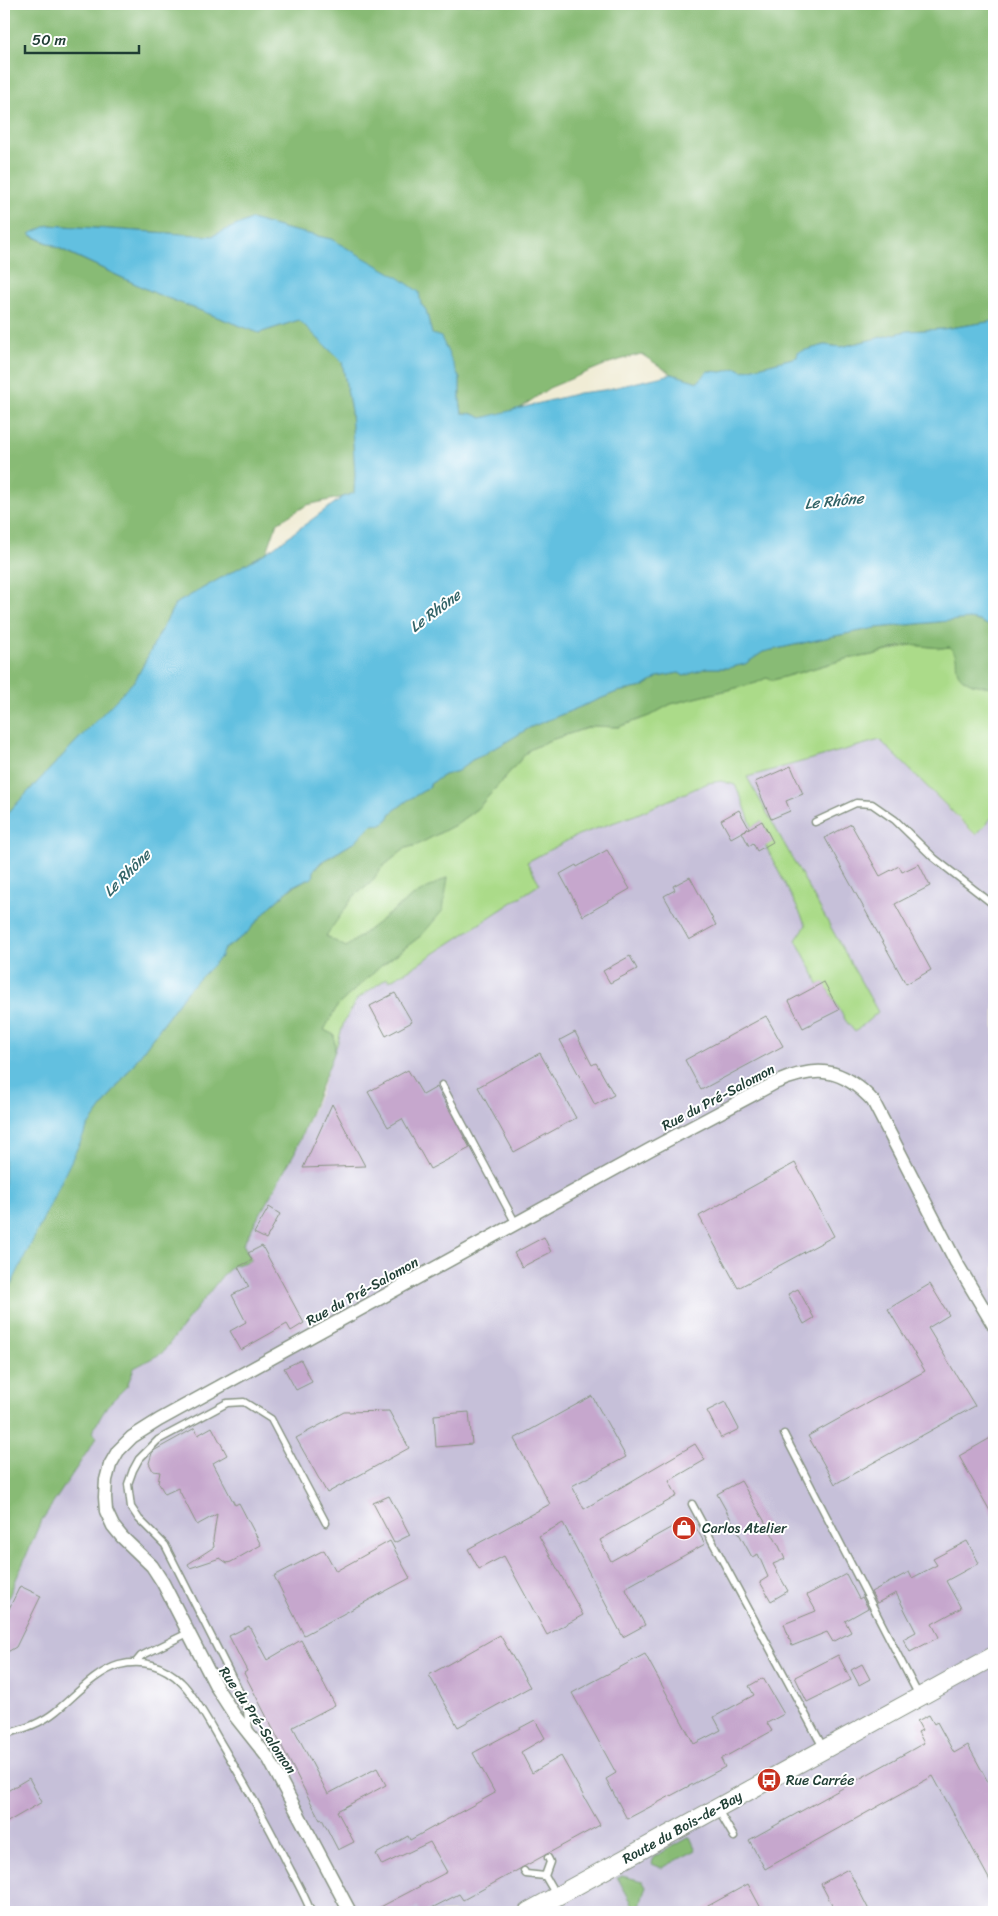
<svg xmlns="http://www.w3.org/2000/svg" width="998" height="1916" font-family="Sriracha,sans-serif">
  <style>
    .industrial { fill: #c6c0d9 }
    .green { fill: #abdb89; stroke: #658c5e }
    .forest { fill: #88bb75; stroke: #547c54 }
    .water { fill: #62c0e0; stroke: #407e8a }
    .building { fill: #c6a7cd }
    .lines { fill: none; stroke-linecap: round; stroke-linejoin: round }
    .service-casing { stroke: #889484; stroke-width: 9 }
    .minor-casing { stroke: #889484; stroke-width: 15 }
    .secondary-casing { stroke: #889484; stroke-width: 20 }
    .service { stroke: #fff; stroke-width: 6 }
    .minor { stroke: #fff; stroke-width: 12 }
    .secondary { stroke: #fff; stroke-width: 18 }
    .labels { text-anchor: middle; stroke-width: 4; stroke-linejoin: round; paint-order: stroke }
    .street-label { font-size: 14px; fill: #1f3d34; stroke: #fff }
    .poi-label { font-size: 14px; fill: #1f3d34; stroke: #fff; text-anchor: start }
    .water-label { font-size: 15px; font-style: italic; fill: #336468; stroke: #fff }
  </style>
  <rect width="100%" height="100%" fill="#fff"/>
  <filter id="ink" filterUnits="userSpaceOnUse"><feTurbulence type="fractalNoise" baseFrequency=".02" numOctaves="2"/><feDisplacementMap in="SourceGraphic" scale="10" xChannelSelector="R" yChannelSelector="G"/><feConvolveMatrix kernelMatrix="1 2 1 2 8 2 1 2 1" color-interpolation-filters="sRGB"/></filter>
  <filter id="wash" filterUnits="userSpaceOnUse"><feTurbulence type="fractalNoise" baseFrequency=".0096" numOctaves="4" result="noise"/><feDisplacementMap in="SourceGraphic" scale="20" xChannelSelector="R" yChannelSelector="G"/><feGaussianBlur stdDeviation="1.12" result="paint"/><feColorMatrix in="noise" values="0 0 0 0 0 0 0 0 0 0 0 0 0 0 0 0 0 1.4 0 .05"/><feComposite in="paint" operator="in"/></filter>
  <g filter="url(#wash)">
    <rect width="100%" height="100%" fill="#f0ecd5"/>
    <polygon class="industrial" points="880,740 975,835 994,815 994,1912 4,1912 4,1608 40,1523 97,1437 92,1432 97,1421 107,1406 127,1386 134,1368 162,1353 222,1276 233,1266 252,1260 243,1244 295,1152 321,1091 344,1022 357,999 387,978 389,981 412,968 539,884 526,862 578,835 635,815 708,783 721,781 735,785 742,799 767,815 747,777"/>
    <polygon class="green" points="911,645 941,648 950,647 957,654 958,672 972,684 994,687 994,815 976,835 880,740 747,777 878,1012 855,1032 846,1021 824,983 818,985 815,976 796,940 806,925 761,837 768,832 761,821 752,827 742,799 735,785 721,781 708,783 635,815 578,835 527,862 540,884 412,968 389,981 387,978 357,999 344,1022 335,1051 334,1035 324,1030 338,1005 381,966 422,935 448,878 411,897 346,947 298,943 335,942 326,935 354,896 371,883 381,868 406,848 417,845 455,825 478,808 529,750 548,741 593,726 618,727 649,716 671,704 756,683 766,678 773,680 846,659 873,655"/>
    <g class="forest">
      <polygon points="4,4 994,4 994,321 943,329 907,331 841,347 824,345 797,357 743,371 737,368 722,372 708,371 698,382 672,374 641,354 609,363 549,388 516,411 482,418 473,414 462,413 460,401 460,379 432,334 426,310 421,304 356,254 331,239 286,229 251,219 213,236 49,225 30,235 157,294 259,333 299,320 342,362 351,411 355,474 354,493 343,497 307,505 277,523 267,552 175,604 136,679 4,817"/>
      <path d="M969,619L979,621L994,628V687C983,686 964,685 958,673C954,662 960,657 950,647L941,648L911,645L899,647L873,655L846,659L773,680L766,678L756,683L671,704L649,716L618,727L593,726L548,741L529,750L478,808L455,825L417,845L406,848L381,868L371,883L354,896L326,936L346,947L411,897L448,877L443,910L422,935L381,966L338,1005L324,1030L334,1035L335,1051L295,1152L243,1244L252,1260L233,1266L222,1276L162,1353L134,1368L127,1386L107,1406L92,1432L97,1437L40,1523L4,1608V1300L7,1291L88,1126L187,991L220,958L224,949L245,935L271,906L293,887L307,879L311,878L314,875L313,871L321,863L353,843L372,824L382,823L388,819L391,813L408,800L430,787V784L444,775L458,771L472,760L485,754L490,750L499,746L531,727L617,692L643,687L658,677L679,673L684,676L706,668H728L745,664L763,652L830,637L876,628Z"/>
      <polygon points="690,1837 696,1850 662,1868 652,1864 654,1857"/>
      <polygon points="622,1876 643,1881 646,1886 638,1912 637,1912 617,1877"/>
    </g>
    <polygon class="water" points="251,219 286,229 331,239 398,277 419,292 421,304 426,310 432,334 441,337 460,379 460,401 462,413 473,414 482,418 579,393 604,390 672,374 698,382 708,371 722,372 737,368 743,371 797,357 798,352 825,345 841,347 907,331 943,329 994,321 994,628 979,621 969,619 876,628 830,637 763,652 745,664 728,668 706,668 684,676 679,673 658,677 643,687 617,692 531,727 499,746 490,750 485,754 472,760 458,771 444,775 430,784 430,787 408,800 391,813 388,819 382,824 372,825 353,843 321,862 313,871 314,875 311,879 307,879 293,886 271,906 245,935 224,949 220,958 187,991 88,1126 4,1300 4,817 136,679 175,604 267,552 343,497 354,493 355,474 351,411 342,362 299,320 259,333 157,294 29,234 49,225 212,236"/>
    <g id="blocks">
      <g class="building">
        <polygon points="791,766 803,794 786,801 790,811 771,819 755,782"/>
        <polygon points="739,810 749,828 731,838 721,820"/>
        <polygon points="762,821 773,842 757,851 753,843 749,846 742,832"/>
        <polygon points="851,824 880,876 899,866 902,872 919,864 930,886 895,904 931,970 906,984 825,838"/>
        <polygon points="607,850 630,889 583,916 560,874 576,865 577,867"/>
        <polygon points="690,877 716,925 689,940 664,896 675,890 673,886"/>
        <polygon points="630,956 637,969 610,983 603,971"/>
        <polygon points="824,982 839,1010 803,1028 789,1001"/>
        <polygon points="395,993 412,1022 386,1036 370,1006"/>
        <polygon points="766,1016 783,1046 701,1090 685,1060"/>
        <polygon points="575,1032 592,1065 596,1063 614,1095 595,1105 560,1040"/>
        <polygon points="540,1053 576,1118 514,1152 478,1087"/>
        <polygon points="408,1070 423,1095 437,1087 470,1148 430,1169 402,1119 388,1127 368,1092"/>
        <polygon points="332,1104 365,1166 303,1168"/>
        <polygon points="795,1163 834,1236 738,1288 699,1216"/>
        <polygon points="269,1207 280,1214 266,1239 254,1233"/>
        <polygon points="544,1237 551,1252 522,1267 514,1253"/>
        <polygon points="262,1246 304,1323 291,1331 287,1324 241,1350 230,1331 246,1322 232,1295 249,1287 238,1267 252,1260 248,1253"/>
        <polygon points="930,1284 949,1315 928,1328 975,1406 835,1484 808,1436 925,1371 888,1309"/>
        <polygon points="798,1289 814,1318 804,1324 788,1294"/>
        <polygon points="301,1360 312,1382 296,1390 284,1368"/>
        <polygon points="592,1396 626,1457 572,1486 584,1509 695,1444 705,1460 669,1481 677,1496 600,1540 611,1561 690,1517 705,1544 625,1588 645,1625 623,1637 563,1523 539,1536 583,1615 547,1635 504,1556 479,1569 468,1549 550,1504 514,1439"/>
        <polygon points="725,1402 739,1429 721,1438 707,1411"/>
        <polygon points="389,1411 409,1448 327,1493 296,1438 344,1412"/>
        <polygon points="469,1412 472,1444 436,1447 434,1415"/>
        <polygon points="212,1427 227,1455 213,1463 235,1505 239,1503 261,1545 231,1562 227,1563 220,1558 190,1568 188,1564 214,1547 213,1540 217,1514 197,1525 178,1488 165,1494 158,1482 160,1472 153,1471 149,1463 152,1453 155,1450 195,1428 198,1435"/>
        <polygon points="994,1436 994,1518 959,1456"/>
        <polygon points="741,1481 779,1546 785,1559 773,1564 788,1591 771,1601 760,1582 768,1577 758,1554 752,1557 717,1494"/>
        <polygon points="389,1496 410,1535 394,1543 373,1503"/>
        <polygon points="390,1541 410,1578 304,1635 274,1576 324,1550 336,1571"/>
        <polygon points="967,1541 979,1563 946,1581 961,1608 932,1624 939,1637 910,1652 903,1639 916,1632 896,1593 877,1603 871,1592 909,1572 912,1578 937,1565 933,1559"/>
        <polygon points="846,1574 859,1599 862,1597 868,1608 845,1621 851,1632 833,1642 827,1632 792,1646 784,1624 816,1611 807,1595"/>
        <polygon points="20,1586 41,1596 16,1647 4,1654 4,1619"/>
        <polygon points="249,1626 267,1660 301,1640 335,1705 293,1727 328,1794 377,1768 386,1785 337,1811 354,1842 338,1850 322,1819 320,1820 244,1673 247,1671 229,1636"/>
        <polygon points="500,1635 530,1687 458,1727 429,1675"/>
        <polygon points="645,1654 694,1744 721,1730 714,1717 754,1695 749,1686 763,1678 784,1714 767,1723 772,1731 721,1759 725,1767 627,1819 606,1779 616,1773 572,1693"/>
        <polygon points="838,1655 851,1680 807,1702 795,1677"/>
        <polygon points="862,1664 870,1679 859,1685 851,1670"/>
        <polygon points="929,1715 934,1724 937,1722 954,1753 968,1745 994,1793 994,1888 933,1776 765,1869 749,1840 924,1743 918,1732 922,1730 917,1721"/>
        <polygon points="535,1720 545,1738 521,1752 532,1773 561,1756 600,1825 463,1900 459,1894 424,1912 421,1912 418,1907 407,1912 371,1912 447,1872 430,1842 382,1865 376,1854 408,1836 410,1840 495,1793 473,1753"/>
        <polygon points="29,1778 42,1802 4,1824 4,1793"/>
        <polygon points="848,1869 870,1912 836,1912 821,1884"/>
        <polygon points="748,1884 763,1912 697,1912"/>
      </g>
    </g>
  </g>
  <g filter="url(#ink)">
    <use href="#blocks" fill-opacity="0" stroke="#889484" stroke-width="1"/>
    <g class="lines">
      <g class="service-casing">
        <g id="service">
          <polyline points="815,822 856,803 872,804 895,820 934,858 994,905"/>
          <polyline points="442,1085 516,1224"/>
          <polyline points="784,1434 919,1696"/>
          <polyline points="692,1504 824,1749"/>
          <polyline points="136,1662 141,1656 188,1633"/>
          <polyline points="249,1729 247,1711 241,1695 165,1545 139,1519 131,1507 128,1484 133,1470 139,1459 158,1440 227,1403 244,1402 271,1419 326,1523"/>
          <path d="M4,1734C22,1730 40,1724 55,1712C74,1697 95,1672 119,1665C142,1659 164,1665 181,1682C195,1695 212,1728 222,1745C245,1784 268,1824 288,1865C296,1880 305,1896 311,1912"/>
          <polyline points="717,1808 734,1837"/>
          <polyline points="548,1858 550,1862 545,1876 556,1895"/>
          <polyline points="524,1871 526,1874 545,1876"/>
        </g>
      </g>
      <g class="minor-casing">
        <path id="minor" d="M350,1912L269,1759L235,1716L217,1688L163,1583L152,1566L122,1537L113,1526L106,1511L105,1497L106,1480L110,1465L118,1451L132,1437L159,1420L651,1149L775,1083C816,1065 842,1067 873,1101L956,1262L994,1326"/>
      </g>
      <g class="secondary-casing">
        <polyline id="secondary" points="528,1912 994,1656"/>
      </g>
      <use href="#service" class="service"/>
      <use href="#minor" class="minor"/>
      <use href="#secondary" class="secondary"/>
    </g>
  </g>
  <defs>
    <g id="shop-disc" transform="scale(1.25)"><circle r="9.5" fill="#c8321e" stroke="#fff"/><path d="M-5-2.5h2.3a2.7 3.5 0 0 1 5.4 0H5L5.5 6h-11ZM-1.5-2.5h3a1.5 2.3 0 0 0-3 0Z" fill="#fff"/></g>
    <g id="bus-disc" transform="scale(1.25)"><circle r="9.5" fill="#c8321e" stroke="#fff"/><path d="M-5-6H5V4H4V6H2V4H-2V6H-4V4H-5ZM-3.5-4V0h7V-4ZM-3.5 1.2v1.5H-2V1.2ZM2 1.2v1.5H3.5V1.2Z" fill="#fff"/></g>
  </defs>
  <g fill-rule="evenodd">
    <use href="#shop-disc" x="684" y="1528"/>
    <use href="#bus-disc" x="769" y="1780"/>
  </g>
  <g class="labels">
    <g class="street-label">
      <text transform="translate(718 1097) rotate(-28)" y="5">Rue du Pré-Salomon</text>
      <text transform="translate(362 1291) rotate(-29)" y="5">Rue du Pré-Salomon</text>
      <text transform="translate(258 1720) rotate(56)" y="5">Rue du Pré-Salomon</text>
      <text transform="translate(682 1827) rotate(-29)" y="5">Route du Bois-de-Bay</text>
    </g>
    <g class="poi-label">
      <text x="702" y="1533">Carlos Atelier</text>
      <text x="786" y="1785">Rue Carrée</text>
    </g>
    <g class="water-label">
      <text transform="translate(834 501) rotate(-6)" y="5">Le Rhône</text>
      <text transform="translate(435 611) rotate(-37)" y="5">Le Rhône</text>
      <text transform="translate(127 873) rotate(-45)" y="5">Le Rhône</text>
    </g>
  </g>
  <rect width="998" height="1916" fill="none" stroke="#fff" stroke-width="20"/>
  <path d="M25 45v8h114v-8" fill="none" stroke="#1f3d34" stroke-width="2.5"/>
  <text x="32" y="45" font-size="15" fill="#1f3d34" stroke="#ffffff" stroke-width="4" paint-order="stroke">50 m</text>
</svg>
